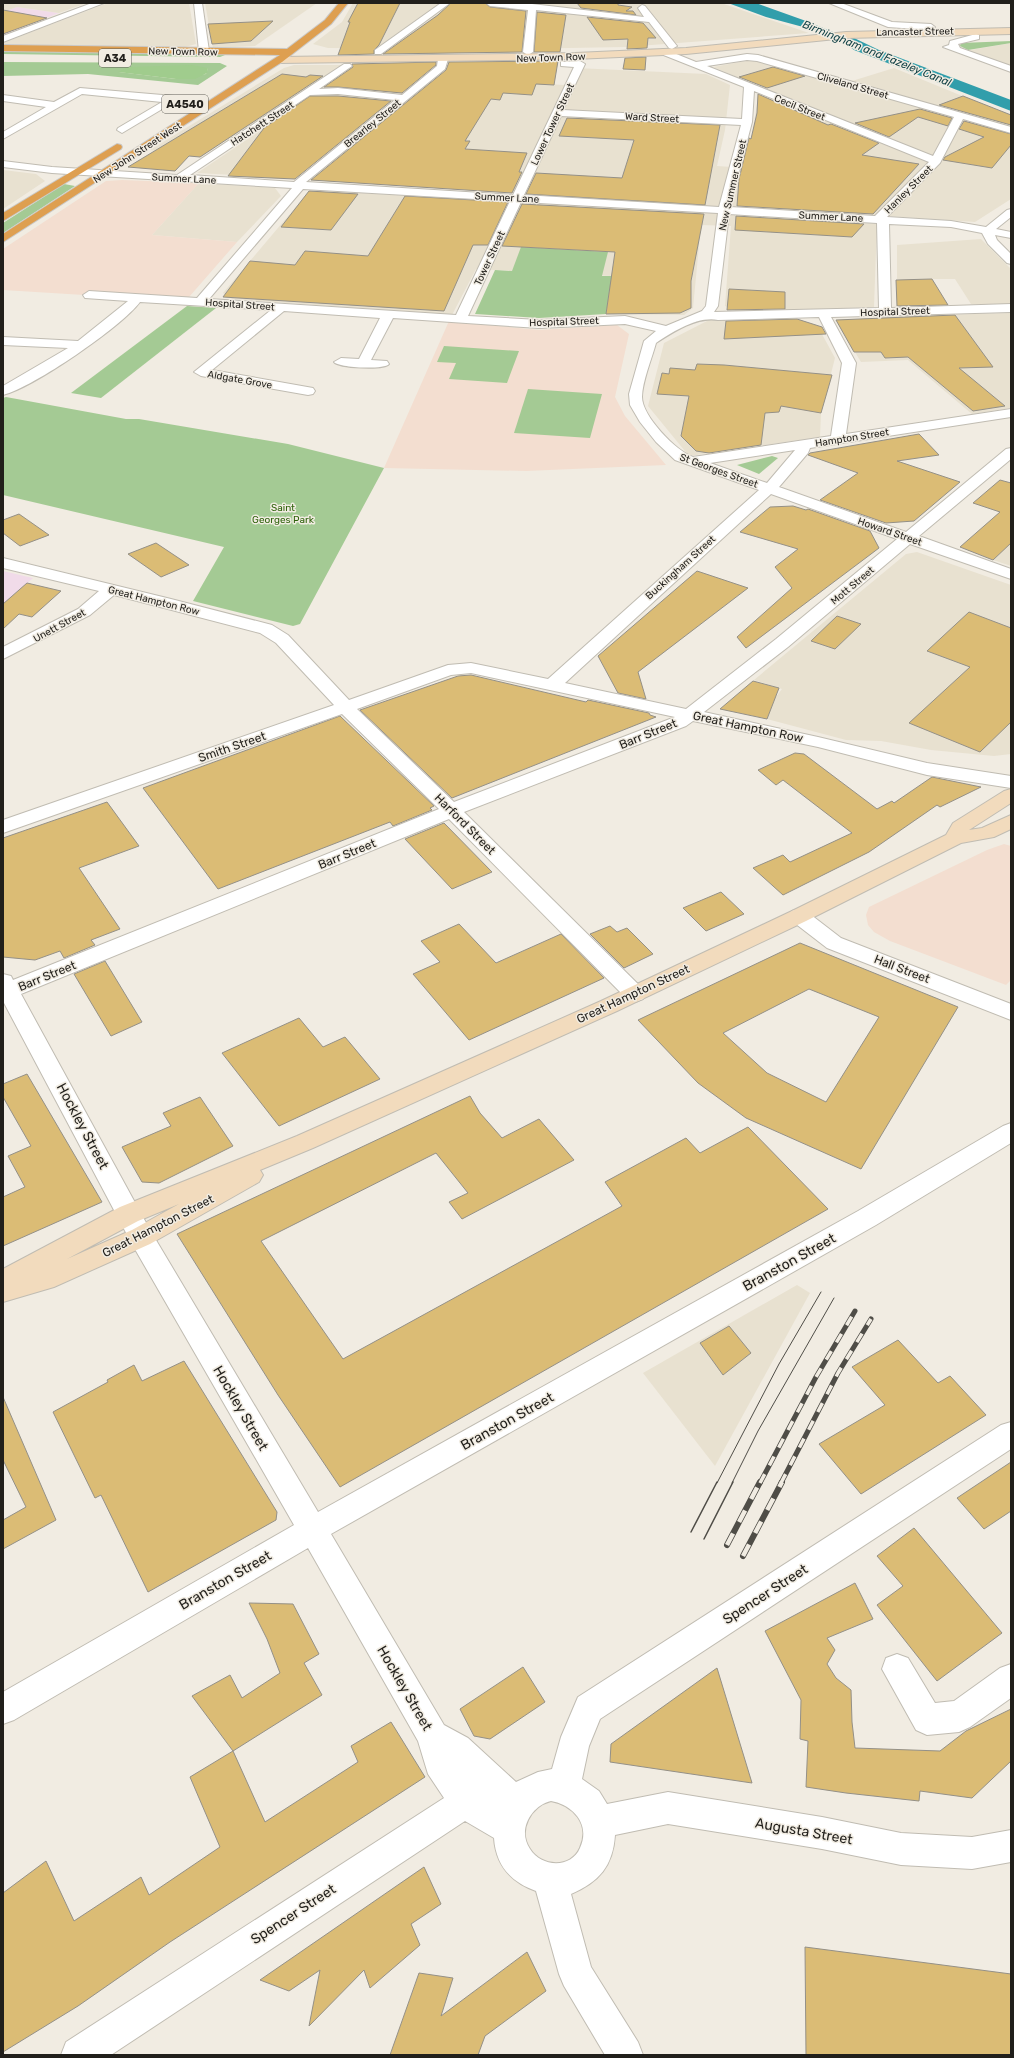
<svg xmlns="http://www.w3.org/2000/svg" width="1014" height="2058" font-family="Rubik,sans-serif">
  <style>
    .commercial { fill: #f1dbe9 }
    .built { fill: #e8e1d0 }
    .education { fill: #f3ded0 }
    .green { fill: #a4ca94; fill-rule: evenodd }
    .forest { fill: #a0cc8d }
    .water { fill: #319eab }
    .building { fill: #dbbc75; stroke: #949087; fill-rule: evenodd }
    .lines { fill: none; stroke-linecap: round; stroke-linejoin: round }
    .minor-casing { stroke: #c0bcb2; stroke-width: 2 }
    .tertiary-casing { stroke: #c0bcb2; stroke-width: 2 }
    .secondary-casing { stroke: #c0bcb2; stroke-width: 2 }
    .trunk-casing { stroke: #cac9c8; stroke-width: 2 }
    .minor { fill: #fff; fill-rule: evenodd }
    .tertiary { fill: #fff; fill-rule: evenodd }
    .secondary { fill: #f2dbbd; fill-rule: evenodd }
    .trunk { fill: #de9f50; fill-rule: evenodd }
    .tram-far1 { stroke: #4f4d47; stroke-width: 1 }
    .tram { stroke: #4f4d47; stroke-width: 1.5 }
    .rail-far1-casing { stroke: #4f4d47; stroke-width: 5 }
    .rail-casing { stroke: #4f4d47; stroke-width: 6 }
    .rail-far1 { stroke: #f1ece2; stroke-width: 3.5; stroke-dasharray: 10; stroke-linecap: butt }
    .rail { stroke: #f1ece2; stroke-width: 4.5; stroke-dasharray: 13; stroke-linecap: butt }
    .labels { text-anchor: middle; stroke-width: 3; stroke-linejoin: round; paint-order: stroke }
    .far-street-label { font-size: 10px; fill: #211f1b; stroke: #f1ece2 }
    .far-park-label { font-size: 10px; fill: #2e620b; stroke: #f1ece2 }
    .far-water-label { font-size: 11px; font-style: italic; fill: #0b3d42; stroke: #f1ece2 }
    .shield { fill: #f1ece2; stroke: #5f5c57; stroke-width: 1 }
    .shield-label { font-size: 11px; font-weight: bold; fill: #211f1b }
    .street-label { font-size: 12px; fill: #211f1b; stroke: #f1ece2 }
    .near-street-label { font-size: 14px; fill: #211f1b; stroke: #f1ece2 }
  </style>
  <rect width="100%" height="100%" fill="#f1ece2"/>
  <g class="commercial">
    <polygon points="17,7 59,13 3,35 3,12"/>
    <polygon points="3,571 33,578 3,604"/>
  </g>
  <g class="built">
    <polygon points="3,3 87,3 59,13 17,7 3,12"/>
    <polygon points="108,3 189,3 196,44 185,47 3,45 3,43"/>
    <polygon points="205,3 317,3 255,46 213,48"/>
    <polygon points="353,3 721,3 809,33 625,47 513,49 328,48 313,44 342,22"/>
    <polygon points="1011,43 1011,67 965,51"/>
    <polygon points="751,60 780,66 879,96 892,92 852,81 894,68 1011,116 1011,199 975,222 815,211 816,220 877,224 874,307 738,312 725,306 731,226 701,225 693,308 684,315 606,314 611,276 476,269 452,315 232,299 223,293 310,190 544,204 546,195 309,180 332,163 315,160 285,178 197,173 267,126 251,124 200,157 150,150 284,68 294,65 432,65 416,80 483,86 488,81 564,85 576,68 706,74 730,85 725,130 717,166 747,168 757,103 767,100 798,102 713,67"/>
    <polygon points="3,170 36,174 45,181 3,209"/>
    <polygon points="199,183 275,188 281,196 237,242 152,235"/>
    <polygon points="981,239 1011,269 1011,304 971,304 955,279 897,279 897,245"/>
    <polygon points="1011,313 1011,408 972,414 908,360 861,362 838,324 845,320 901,316"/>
    <polygon points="709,320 798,320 817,325 835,358 821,413 820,437 689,456 648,406 664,343"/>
    <polygon points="1011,543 1011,566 993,560"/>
    <polygon points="917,552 1011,585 1011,754 994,756 931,750 881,741 846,740 767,719 775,698 782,689 754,680 906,554"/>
    <polygon points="797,1285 810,1293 715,1466 643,1373"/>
  </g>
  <g class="education">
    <polygon points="122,180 199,183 152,235 237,242 189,297 88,291 84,295 3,290 3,249 106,181"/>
    <polygon points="449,321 539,330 617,325 629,334 615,397 625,416 666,465 526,471 384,468"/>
    <polygon points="1004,844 1011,846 1011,980 1006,985 890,941 874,932 868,925 866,915 869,907 987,850"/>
  </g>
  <g class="green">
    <polygon points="1011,41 1011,43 968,50 960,46 961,43"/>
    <polygon points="3,50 224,53 225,55 220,57 3,54"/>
    <path d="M3,62L220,63L227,66L198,85L88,74L3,76ZM208,68L206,74L176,79L119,72Z"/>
    <polygon points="64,184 75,186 3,233 3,223"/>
    <polygon points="521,247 608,252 602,276 612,276 606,314 539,318 475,314 495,270 512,271"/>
    <polygon points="187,306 216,308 101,398 71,393"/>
    <polygon points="444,346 519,351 507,383 449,379 456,363 437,362"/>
    <polygon points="528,389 602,394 590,438 514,433"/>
    <polygon points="6,397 126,419 139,419 288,444 384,468 300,624 293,626 193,601 224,547 3,495 3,398"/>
    <polygon points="772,456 778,458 759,474 737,465"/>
  </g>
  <polygon class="forest" points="192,65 208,68 207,73 195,79 176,79 118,72 128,67"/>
  <polygon class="water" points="728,3 756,3 806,21 845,37 854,38 879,50 1011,100 1011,111 854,50 837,38 818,31 766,17"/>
  <g class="building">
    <polygon points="358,3 400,3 379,45 374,50 374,54 338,55 350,22 348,22"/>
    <polygon points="451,3 485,3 490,7 526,11 522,52 383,54 438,15"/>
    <polygon points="577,3 618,3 618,5 632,7 626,11 633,11 636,15 581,8"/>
    <polygon points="3,10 47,18 3,34"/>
    <polygon points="537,12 566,15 560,52 534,52"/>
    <polygon points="587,17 643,23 656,38 648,38 647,48 627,49 628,39 603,40"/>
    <polygon points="273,21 251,41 212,44 208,24"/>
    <polygon points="646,57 645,70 623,69 625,58"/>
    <polygon points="558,61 554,85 536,84 532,95 503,93 500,100 491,99 465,141 470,141 465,149 527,153 519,172 522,172 512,193 311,180 446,70 449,62"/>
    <polygon points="436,62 436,65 402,93 338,87 324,87 353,67 352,64"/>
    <polygon points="773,67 805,76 767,88 739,77"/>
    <polygon points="282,74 306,77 310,75 323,76 200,157 189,156 175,171 128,167"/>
    <polygon points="758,94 828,125 831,124 879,143 862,155 919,164 873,214 737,206 739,179 749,138 751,139 757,113"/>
    <polygon points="310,96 338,96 391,101 295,179 228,176 264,128"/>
    <polygon points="963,96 1011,115 1011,125 939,105"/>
    <polygon points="920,109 952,118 948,126 918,117 889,137 855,123"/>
    <polygon points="567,118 720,125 705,205 526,194 536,173 622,178 634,140 559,136"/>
    <polygon points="964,121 1011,134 1011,145 992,168 943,160 945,157 984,137 959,129"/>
    <polygon points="309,191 358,194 331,230 281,227"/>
    <polygon points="405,196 508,202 488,245 473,245 444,311 223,297 250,261 295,265 305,251 368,256"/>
    <polygon points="522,204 704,214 691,281 691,308 680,313 606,314 615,252 502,246"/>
    <polygon points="736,216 864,224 852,237 735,230"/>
    <polygon points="932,279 948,305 897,306 896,280"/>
    <polygon points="729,289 785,292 785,309 727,310"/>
    <polygon points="955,315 993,367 959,368 1005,406 973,411 908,357 885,358 881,352 854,352 836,320"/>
    <polygon points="797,319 822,327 826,334 724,339 726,321"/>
    <polygon points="697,364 724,365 832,375 821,413 781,406 779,412 765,413 761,445 709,453 696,451 681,436 689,396 657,394 662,373 669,374 670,368 695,370"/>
    <polygon points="919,434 939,455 897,461 960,482 914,521 886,523 820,500 858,473 808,455 810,453"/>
    <polygon points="1000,480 1011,483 1011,543 993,560 960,547 1000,512 973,503"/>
    <polygon points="793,506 806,510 808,509 870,531 879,548 746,648 737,637 792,588 775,567 798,549 740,532 770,507"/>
    <polygon points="19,514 49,535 20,546 3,533 3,520"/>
    <polygon points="156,543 189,565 161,577 128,554"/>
    <polygon points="697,571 748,588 638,672 646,699 618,693 598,656"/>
    <polygon points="27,583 61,591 32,617 19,614 3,629 3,604"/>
    <polygon points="969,612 1011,628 1011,722 980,752 909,723 970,667 927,651"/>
    <polygon points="837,616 861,624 835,649 811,641"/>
    <polygon points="471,675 586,702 588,700 649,713 650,715 656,717 452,798 360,710 458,676"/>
    <polygon points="753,681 779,688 767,719 720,709"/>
    <polygon points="340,716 434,806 430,808 432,810 393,826 390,822 218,889 143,788"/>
    <polygon points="795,753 804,754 877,809 892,801 894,803 932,777 981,787 940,807 937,805 869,852 783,895 753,868 783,855 790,862 852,833 783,780 776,785 758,770"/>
    <polygon points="107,802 139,846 79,868 120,929 91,940 95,945 64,958 60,951 35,960 3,957 3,838"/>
    <polygon points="444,823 492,872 452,889 405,839"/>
    <polygon points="721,892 744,914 706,931 683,908"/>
    <polygon points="459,924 496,963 561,934 604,978 469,1040 413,974 440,962 421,941"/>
    <polygon points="610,926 617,932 627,928 653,954 624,968 590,934"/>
    <path d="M800,943L958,1007L861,1169L746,1118L698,1083L638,1020ZM809,989L879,1017L826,1102L767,1073L723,1033Z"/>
    <polygon points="105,961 142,1022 111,1036 74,974"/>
    <polygon points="299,1018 323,1047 345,1037 380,1079 279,1126 222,1053"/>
    <polygon points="27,1074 102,1202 3,1246 3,1197 25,1187 8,1156 31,1146 3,1097 3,1084"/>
    <polygon points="470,1096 480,1113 502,1138 539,1119 574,1160 462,1219 449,1202 468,1193 436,1153 261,1241 343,1359 622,1206 605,1182 686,1138 700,1153 748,1127 828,1209 340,1487 278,1395 177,1234"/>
    <polygon points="200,1097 233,1146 159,1183 142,1182 122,1147 171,1126 163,1113"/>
    <polygon points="729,1326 751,1353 723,1375 700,1343"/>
    <polygon points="898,1340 938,1383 950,1376 986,1415 861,1494 819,1444 885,1405 852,1367"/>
    <polygon points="184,1361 277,1512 276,1520 148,1592 101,1495 95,1498 53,1412 108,1382 107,1380 134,1365 142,1381"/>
    <polygon points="3,1397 56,1520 3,1549 3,1520 26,1507 3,1460"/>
    <polygon points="1011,1462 1011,1511 984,1529 957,1498"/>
    <polygon points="914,1528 1002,1633 937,1681 877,1605 903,1586 877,1556"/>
    <polygon points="855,1583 873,1619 827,1638 835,1650 827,1664 836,1678 851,1690 852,1722 855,1748 940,1751 966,1731 1011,1709 1011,1761 972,1798 920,1791 919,1801 846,1793 806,1787 808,1741 800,1739 801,1700 765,1631"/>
    <polygon points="249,1603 293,1604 319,1654 304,1663 322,1695 233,1751 192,1696 230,1675 242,1698 280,1673 267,1639"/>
    <polygon points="523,1667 545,1702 490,1739 474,1736 460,1709"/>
    <polygon points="717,1668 752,1783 610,1762 611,1744"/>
    <polygon points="391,1722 425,1777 170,1942 78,2006 3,2052 3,1893 46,1861 74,1921 141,1877 149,1895 220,1847 190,1777 233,1751 265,1822 358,1762 351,1746"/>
    <polygon points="424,1867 441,1904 411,1924 420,1945 370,1988 364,1970 309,2026 320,1970 289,1991 260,1980"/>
    <polygon points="805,1947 1011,1974 1011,2055 806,2055"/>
    <polygon points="527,1952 546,1991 485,2036 478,2055 390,2055 419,1973 453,1978 441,2016"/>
  </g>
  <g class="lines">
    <g class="minor-casing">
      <g id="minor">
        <polygon points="92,3 104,3 3,42 3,36"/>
        <polygon points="194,3 202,3 209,51 204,54 199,51"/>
        <polygon points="441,3 450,3 381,54 375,54 375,50"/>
        <polygon points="486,3 532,4 644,17 638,8 642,5 645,6 677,46 672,49 669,48 649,22 536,10 533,52 528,55 523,52 528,10 490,6"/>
        <polygon points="829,3 841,3 892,22 931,24 935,27 931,30 888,27"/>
        <polygon points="976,34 979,35 979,39 958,44 960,48 1011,66 1011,72 943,47 949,45 950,41"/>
        <path d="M664,49L696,62L747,54L758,55L1011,127V133L963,119L940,163L887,217L951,221L986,227L1007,210L1011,209V217L996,229L1011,232V238L995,235L997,240L1011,254V264L1007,263L988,244L982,233L951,227L889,224L891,308L1011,304V312L831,317L856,363L846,434L1011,409V417L810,448L808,453L779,487L906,532L1006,449L1011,448V459L919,536L1011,569V579L910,544L788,647L704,712L818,737L927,763L1011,776V788L927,775L818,747L693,721L686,726L464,812L643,989L646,994L643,999L635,1002L627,999L449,819L21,994L150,1230L318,1512L858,1211L1003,1126L1011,1123V1143L876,1225L331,1534L444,1725L468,1738L516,1782L538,1772L552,1769L561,1737L578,1697L1001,1425L1011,1422V1449L600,1719L589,1746L582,1779L599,1791L607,1804L668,1792L822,1817L901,1833L972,1837L1011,1830V1862L972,1869L901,1865L822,1849L668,1824L615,1835C613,1866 599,1882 571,1894L591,1967L638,2042L643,2055H605L564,1986L559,1974L536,1891C511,1882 496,1866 494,1838L465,1821L111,2055H61L66,2042L444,1798L428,1774L418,1741L308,1548L14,1720L3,1724V1692L294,1525L132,1244L3,1001V974L11,976L13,980L439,809L342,714L3,833V820L334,705L276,643L260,633L114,595L90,615L3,659V647L78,609L99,591L3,568V558L171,599L272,625L288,635L349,700L448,665L471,663L548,679L759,490L675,460L656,442L640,422L630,405L629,394L644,341L656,331L625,324L539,328L393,318L371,360L387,361L389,364C384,370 339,368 334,362L341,358L359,359L380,318L284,311L212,370L313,388L315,391L313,394L308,395L201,376L194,372L271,310L140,302C121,327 34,387 3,395V386L68,348L3,345V337L78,341L128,301L85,298L83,295L89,291L197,298L292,188L52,173L3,167V161L52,167L177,175L344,64H350L352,66L319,89L338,88L402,95L437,66L438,59L443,56L448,59L445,69L306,182L513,195L574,67L561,66V62L580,61L585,64L563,110L742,119L744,87L661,54V50ZM747,60L757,61L954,117L933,156L707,66ZM754,91L929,162L875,216L730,207L752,122ZM338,94L395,100L294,182L190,175L310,95ZM561,116L741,125L719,207L524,195ZM303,189L510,201L456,315L209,299ZM521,202L718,213L706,306L702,311L666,326L625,316L539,320L468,316ZM729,214L877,223L879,308L714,312L718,306ZM819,317L842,363L831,436L693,457C676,451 642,416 642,397C642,382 652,358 656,343C673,332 697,316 718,320ZM795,450L767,483L710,463ZM771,494L897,539L776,639L686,709L565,683ZM471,673L675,717L454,802L357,709L451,675ZM551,1801C573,1805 591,1824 580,1848C571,1869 541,1867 530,1849C517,1830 531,1806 551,1801Z"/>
        <polygon points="80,88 174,96 179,99 122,133 117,130 118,128 162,102 82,94 3,139 3,132 46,107 3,101 3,95 54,102"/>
        <polygon points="897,1654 908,1658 935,1703 954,1701 1000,1668 1011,1664 1011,1698 970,1727 959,1732 927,1735 916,1730 882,1669 886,1658"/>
      </g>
    </g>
    <g class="tertiary-casing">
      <polygon id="tertiary" points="799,909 806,911 841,938 1011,1004 1011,1020 827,948 792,921 789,916 792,911"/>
    </g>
    <g class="secondary-casing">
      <g id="secondary">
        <polygon points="1011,28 1011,34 846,38 686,54 575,59 279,63 274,60 279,57 575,53 686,48 846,32"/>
        <path d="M1011,789V803L969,830L982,828L1011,815V829L994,837L961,843L806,921L617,1011L313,1148L260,1170L263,1175L259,1182L150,1244L54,1287L3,1302V1269L120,1207L297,1136L601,1001L792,911L946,835L953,823L1004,791ZM179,1204L132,1230L67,1259L138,1221Z"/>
      </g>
    </g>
    <g class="trunk-casing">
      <g id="trunk">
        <polygon points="339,3 348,3 331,24 282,62 3,242 3,234 280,55 3,51 3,45 287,49 325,20"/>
        <polygon points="117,144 121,145 122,147 121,149 3,221 3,213"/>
      </g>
    </g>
    <use href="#minor" class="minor"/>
    <use href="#tertiary" class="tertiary"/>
    <use href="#secondary" class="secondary"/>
    <use href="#trunk" class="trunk"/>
    <g class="tram-far1">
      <polyline points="717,1483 779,1364 821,1292"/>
      <polyline points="732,1483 758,1431 834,1298"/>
    </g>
    <g class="tram">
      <polyline points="691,1532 717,1482"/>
      <polyline points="704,1539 733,1482"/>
    </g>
    <g class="rail-far1-casing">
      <g id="rail-far1">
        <polyline points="760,1483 816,1377 855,1311"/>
        <polyline points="781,1483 838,1373 871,1319"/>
      </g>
    </g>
    <g class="rail-casing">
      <g id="rail">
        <polyline points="727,1545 760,1482"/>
        <polyline points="743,1556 782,1482"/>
      </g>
    </g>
    <use href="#rail-far1" class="rail-far1"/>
    <use href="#rail" class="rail"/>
  </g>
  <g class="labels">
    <g class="far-street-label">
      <text transform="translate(915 31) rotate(-1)" y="4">Lancaster Street</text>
      <text transform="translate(183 51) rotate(1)" y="4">New Town Row</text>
      <text transform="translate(551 57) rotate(-2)" y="4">New Town Row</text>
      <text transform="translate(853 85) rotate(16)" y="4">Cliveland Street</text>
      <text transform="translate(800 107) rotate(22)" y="4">Cecil Street</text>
      <text transform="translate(652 117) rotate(3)" y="4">Ward Street</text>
      <text transform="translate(262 123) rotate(-33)" y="4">Hatchett Street</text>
      <text transform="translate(372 123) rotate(-39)" y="4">Brearley Street</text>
      <text transform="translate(552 124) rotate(-65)" y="4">Lower Tower Street</text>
      <text transform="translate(137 152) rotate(-33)" y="4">New John Street West</text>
      <text transform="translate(184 178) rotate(3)" y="4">Summer Lane</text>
      <text transform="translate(732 185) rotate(-77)" y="4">New Summer Street</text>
      <text transform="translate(908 189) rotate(-45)" y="4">Hanley Street</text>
      <text transform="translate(507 197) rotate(3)" y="4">Summer Lane</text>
      <text transform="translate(831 216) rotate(3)" y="4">Summer Lane</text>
      <text transform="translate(489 258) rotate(-65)" y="4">Tower Street</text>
      <text transform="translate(240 304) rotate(4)" y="4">Hospital Street</text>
      <text transform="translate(895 311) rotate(-2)" y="4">Hospital Street</text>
      <text transform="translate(564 321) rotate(-2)" y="4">Hospital Street</text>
      <text transform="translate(240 379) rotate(10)" y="4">Aldgate Grove</text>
      <text transform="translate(852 437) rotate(-9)" y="4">Hampton Street</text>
      <text transform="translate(719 470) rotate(20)" y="4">St Georges Street</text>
      <text transform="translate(890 531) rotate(19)" y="4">Howard Street</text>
      <text transform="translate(680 567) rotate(-42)" y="4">Buckingham Street</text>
      <text transform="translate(852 585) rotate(-40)" y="4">Mott Street</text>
      <text transform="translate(154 600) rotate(14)" y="4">Great Hampton Row</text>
      <text transform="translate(59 625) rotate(-29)" y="4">Unett Street</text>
    </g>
    <g class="far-park-label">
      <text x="283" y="511">Saint<tspan x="283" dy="12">Georges Park</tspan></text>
    </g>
    <g class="far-water-label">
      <text transform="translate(877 53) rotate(22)" y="4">Birmingham and Fazeley Canal</text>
    </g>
    <g class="shield">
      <rect x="99" y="49" width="32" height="18" rx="3"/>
      <rect x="162" y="95" width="46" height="18" rx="3"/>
    </g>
    <g class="shield-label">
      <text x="115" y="62">A34</text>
      <text x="185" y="108">A4540</text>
    </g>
    <g class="street-label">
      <text transform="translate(748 727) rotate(12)" y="4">Great Hampton Row</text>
      <text transform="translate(648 734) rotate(-22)" y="4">Barr Street</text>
      <text transform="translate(232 747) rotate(-19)" y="4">Smith Street</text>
      <text transform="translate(465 824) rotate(45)" y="4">Harford Street</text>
      <text transform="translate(347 854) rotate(-22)" y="4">Barr Street</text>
      <text transform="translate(902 969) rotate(21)" y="4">Hall Street</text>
      <text transform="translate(47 976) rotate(-22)" y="4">Barr Street</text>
      <text transform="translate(633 994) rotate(-25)" y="4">Great Hampton Street</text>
      <text transform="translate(158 1226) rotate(-27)" y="4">Great Hampton Street</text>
    </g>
    <g class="near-street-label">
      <text transform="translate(83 1126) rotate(62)" y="5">Hockley Street</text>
      <text transform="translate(789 1262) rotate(-29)" y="5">Branston Street</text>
      <text transform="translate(241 1408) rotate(60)" y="5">Hockley Street</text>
      <text transform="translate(507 1421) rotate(-29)" y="5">Branston Street</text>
      <text transform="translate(225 1580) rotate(-30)" y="5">Branston Street</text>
      <text transform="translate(765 1594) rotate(-33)" y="5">Spencer Street</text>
      <text transform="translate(405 1688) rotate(60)" y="5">Hockley Street</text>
      <text transform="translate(804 1831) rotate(10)" y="5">Augusta Street</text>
      <text transform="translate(293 1914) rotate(-33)" y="5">Spencer Street</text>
    </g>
  </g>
  <rect width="1014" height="2058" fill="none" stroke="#211f1b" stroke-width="8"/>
</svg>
